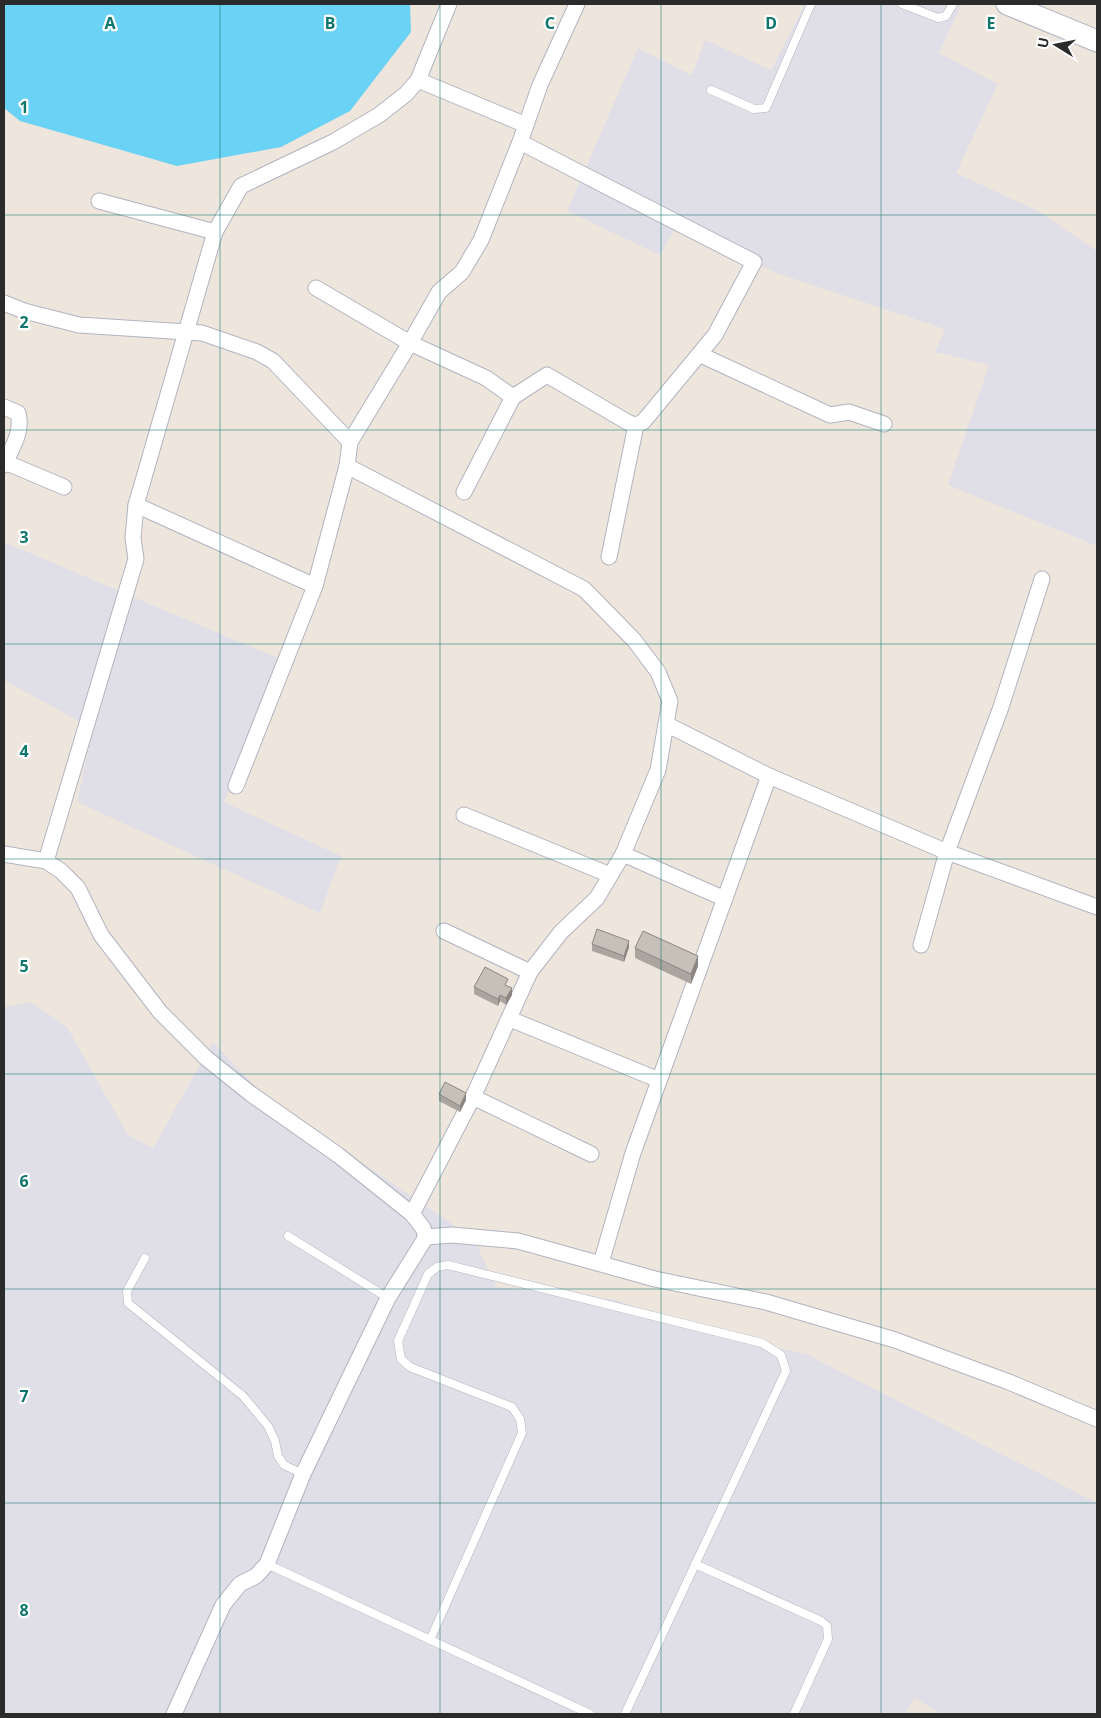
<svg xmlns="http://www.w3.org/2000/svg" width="1101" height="1718" font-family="'Noto Sans',sans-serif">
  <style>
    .industrial { fill: #e0dee6 }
    .water { fill: #6ad2f5 }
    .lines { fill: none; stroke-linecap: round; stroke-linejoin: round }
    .lane-casing { stroke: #b1b4c0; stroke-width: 9 }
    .street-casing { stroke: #b1b4c0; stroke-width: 17 }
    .secondary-casing { stroke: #b1b4c0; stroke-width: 23 }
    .lane { stroke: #fff; stroke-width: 8 }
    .street { stroke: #fff; stroke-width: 15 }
    .secondary { stroke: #fff; stroke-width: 21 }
    .wall { fill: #aaa59f }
    .shaded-wall { fill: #8b8682 }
    .building { fill: #c6c0b9; stroke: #8b8682 }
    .grid { fill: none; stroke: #0f766e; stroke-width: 1; stroke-opacity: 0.55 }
    .grid-label { font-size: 16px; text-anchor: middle; font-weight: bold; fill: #0f766e; stroke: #fff; stroke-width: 4.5; stroke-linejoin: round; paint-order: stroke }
  </style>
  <rect width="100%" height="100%" fill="#eee6dd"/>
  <g class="industrial">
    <polygon points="805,4 962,4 939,53 998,84 956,173 1038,211 1097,251 1097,546 948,485 989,365 935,352 945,329 776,273 678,224 660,255 567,211 638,48 692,75 705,40 771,70"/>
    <polygon points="4,542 282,660 224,802 341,856 320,913 77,802 93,729 4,680"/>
    <polygon points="31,1002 67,1027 128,1135 153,1148 213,1042 264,1096 474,1239 496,1287 616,1300 710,1334 806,1354 1097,1503 1097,1714 942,1714 914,1698 905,1714 4,1714 4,1007"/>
  </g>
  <polygon class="water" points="4,4 410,4 411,32 350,111 281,147 177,166 20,121 4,108"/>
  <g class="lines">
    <g class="lane-casing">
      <g id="lane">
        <polyline points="902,4 938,18 946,16 953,4"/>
        <polyline points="711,90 754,109 766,108 811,4"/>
        <polyline points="288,1236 388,1298"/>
        <polyline points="145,1258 127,1291 128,1303 243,1396 268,1426 275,1441 278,1456 284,1465 303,1474"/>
        <polyline points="267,1564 590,1714"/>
        <polyline points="695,1564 821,1621 827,1626 828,1639 794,1714"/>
        <polyline points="430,1640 522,1433 520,1419 512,1407 410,1367 401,1359 398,1341 428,1274 437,1267 448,1265 762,1343 781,1355 786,1371 625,1714"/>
      </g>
    </g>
    <g class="street-casing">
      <g id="street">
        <polyline points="418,80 526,125"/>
        <polyline points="99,201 215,232"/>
        <polyline points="316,288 410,343 486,378 513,397"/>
        <polyline points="4,303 24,311 79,325 202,333 257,352 273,361 350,442"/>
        <polyline points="701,355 830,415 849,412 884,424"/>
        <path d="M4,407L18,413C23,432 12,448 4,465"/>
        <polyline points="5,462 64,487"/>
        <polyline points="347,466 584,589 634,640 658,672 670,701 658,770 623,854 597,898 561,932 530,972 473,1097 412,1214"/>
        <polyline points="464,492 513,397 547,375 629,423 636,425 643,422 715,335 754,262 520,142"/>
        <polyline points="136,505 315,586 347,466 350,442 410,343 439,292 462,272 481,240 520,142 540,85 577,4"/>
        <polyline points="609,557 636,425"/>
        <polyline points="666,724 769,776 947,852 1097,907"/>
        <polyline points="236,786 315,586"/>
        <polyline points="464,815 610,875"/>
        <polyline points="4,854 46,861 61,871 78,888 101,935 160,1012 206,1058 251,1094 338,1155 412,1214 423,1228 426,1237 388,1298 303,1474 267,1564 256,1576 240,1584 223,1605 174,1714"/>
        <polyline points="623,854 725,899"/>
        <polyline points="46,861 136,559 133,538 136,505 215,232 241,186 333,142 379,115 406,94 418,80 449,4"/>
        <polyline points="444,931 530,972"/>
        <polyline points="921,945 947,852 1001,707 1042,579"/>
        <polyline points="510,1019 659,1080"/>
        <polyline points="473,1097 591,1154"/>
        <polyline points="426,1237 452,1235 518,1241 655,1279 766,1302 895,1340 1009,1382 1097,1419"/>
        <polyline points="601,1263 633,1153 769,776"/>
      </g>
    </g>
    <g class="secondary-casing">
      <polyline id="secondary" points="1007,4 1097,41"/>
    </g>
    <use href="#lane" class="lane"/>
    <use href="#street" class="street"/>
    <use href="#secondary" class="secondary"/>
  </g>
  <g class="wall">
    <polygon points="592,944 629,947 624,962 592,951"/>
    <polygon points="635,948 698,966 691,984 635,958"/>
    <polygon points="508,986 512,995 506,1005 500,1001 498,1006 474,994 474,987"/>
    <polygon points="439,1094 466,1100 460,1112 439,1101"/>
  </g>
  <g class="shaded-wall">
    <polygon points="629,941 629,947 624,962 624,956"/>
    <polygon points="698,956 698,966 691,984 691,974"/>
    <polygon points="512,988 512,995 506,1005 506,998"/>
    <polygon points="500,995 500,1001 498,1006 498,999"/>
    <polygon points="466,1093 466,1100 460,1112 460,1106"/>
  </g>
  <g class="building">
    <polygon points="597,929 629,941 624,956 592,944"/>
    <polygon points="643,931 698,956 691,974 635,948"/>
    <polygon points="485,967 508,979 505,985 512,988 506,998 500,995 498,999 474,987"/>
    <polygon points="445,1082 466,1093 460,1106 439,1094"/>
  </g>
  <path class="grid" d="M220,4V1714M440,4V1714M661,4V1714M881,4V1714M4,215H1097M4,430H1097M4,644H1097M4,859H1097M4,1074H1097M4,1289H1097M4,1503H1097"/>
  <g class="grid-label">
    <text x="110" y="29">A</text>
    <text x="330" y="29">B</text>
    <text x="550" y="29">C</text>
    <text x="771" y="29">D</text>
    <text x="991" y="29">E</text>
    <text x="24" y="113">1</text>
    <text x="24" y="328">2</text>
    <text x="24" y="543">3</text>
    <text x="24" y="757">4</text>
    <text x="24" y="972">5</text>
    <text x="24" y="1187">6</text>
    <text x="24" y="1402">7</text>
    <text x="24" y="1616">8</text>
  </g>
  <rect width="1101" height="1718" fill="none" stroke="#2b2b2b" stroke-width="10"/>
  <g transform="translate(1056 45) rotate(280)" stroke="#ffffff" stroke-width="4" paint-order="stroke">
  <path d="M0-4L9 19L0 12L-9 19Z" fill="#2b2b2b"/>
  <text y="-8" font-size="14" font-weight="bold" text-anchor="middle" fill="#2b2b2b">U</text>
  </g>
</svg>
